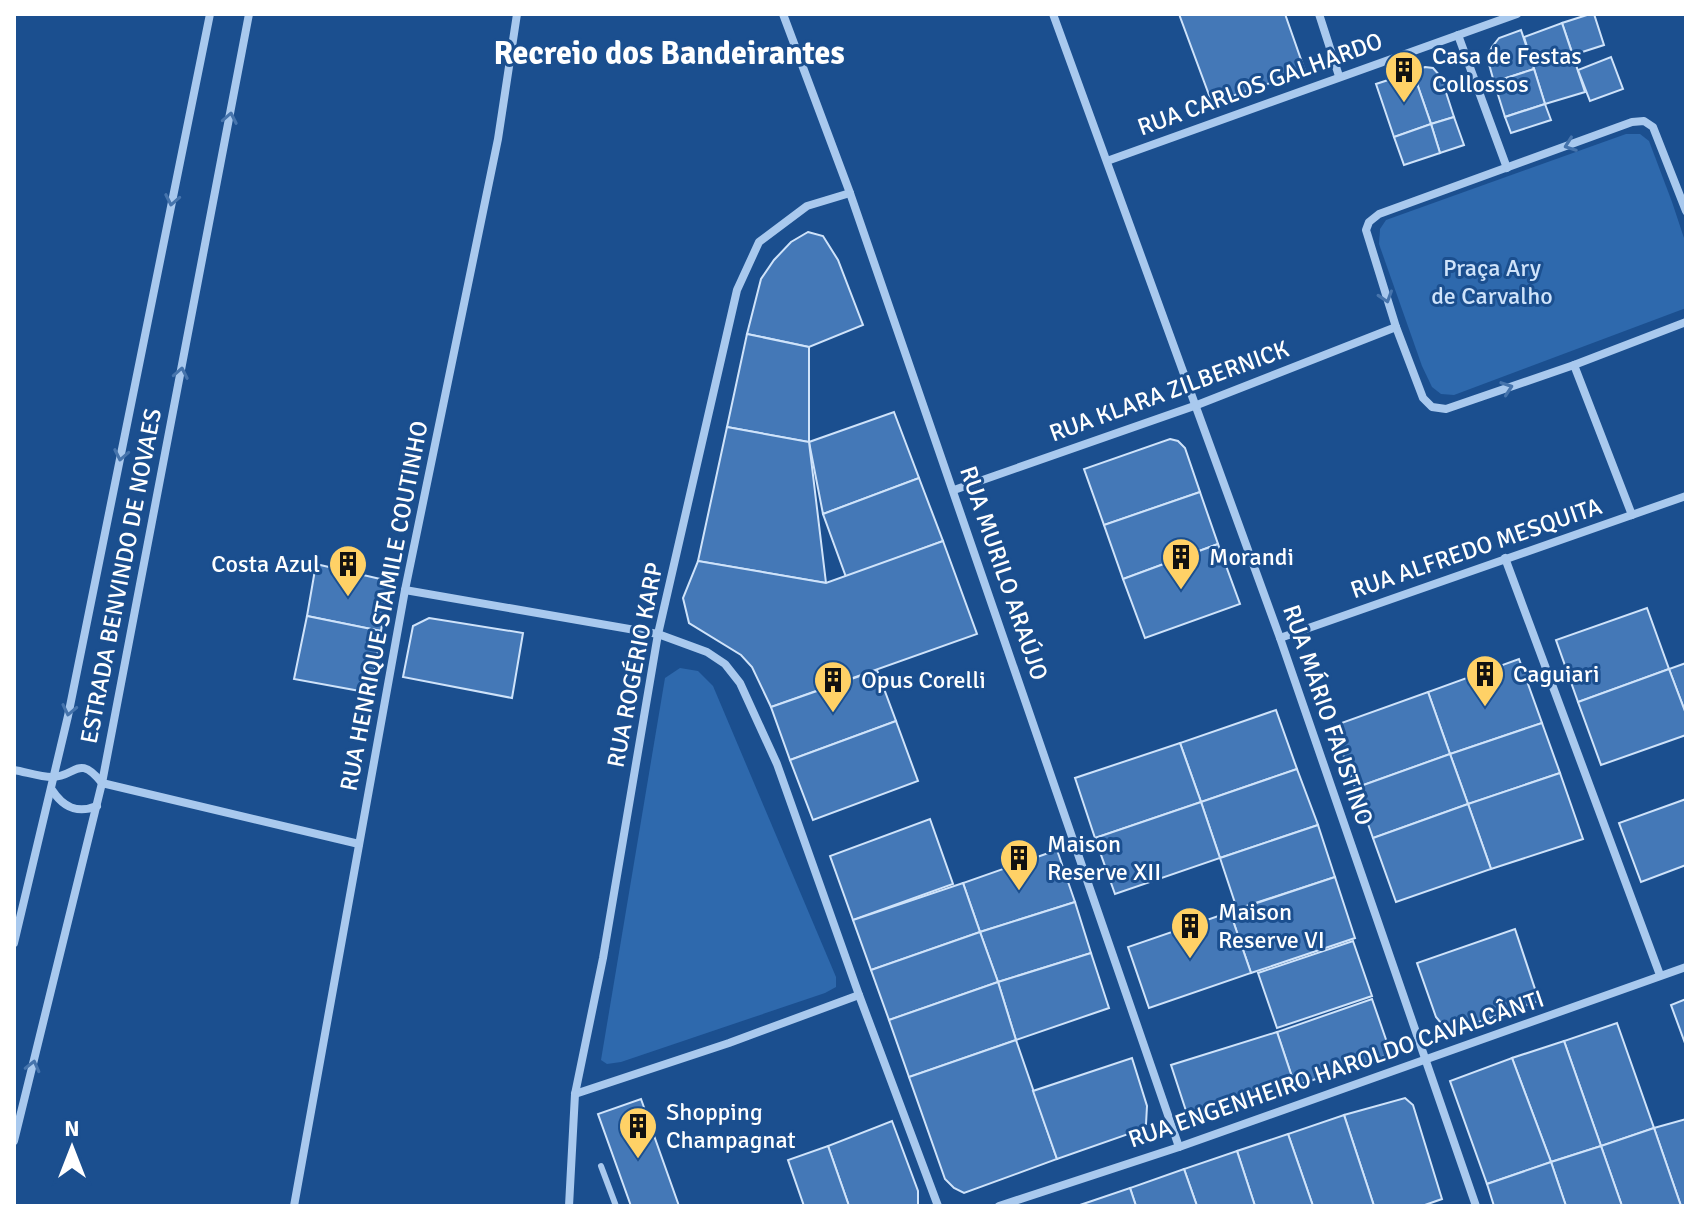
<svg xmlns="http://www.w3.org/2000/svg" width="1700" height="1220" font-family="Signika,sans-serif">
  <style>
    .green { fill: #2e69ad }
    .building { fill: #4478b7; stroke: #cfe3fa; stroke-width: 2 }
    .lines { fill: none; stroke-linecap: round; stroke-linejoin: round }
    .service { stroke: #a9c9ee; stroke-width: 6 }
    .minor { stroke: #a9c9ee; stroke-width: 8 }
    .oneway { stroke: #4674ac }
    .labels { text-anchor: middle; stroke-width: 6; stroke-linejoin: round; paint-order: stroke }
    .poi-label { font-size: 24px; fill: #fff; stroke: #1b4f8f; text-anchor: start }
    .street-label { font-size: 24px; fill: #fff; stroke: #1b4f8f }
    .park-label { font-size: 24px; fill: #cfe3fa; stroke: #1b4f8f }
    .district-label { font-size: 32px; font-weight: bold; fill: #fff; stroke: #1b4f8f }
  </style>
  <rect width="100%" height="100%" fill="#1b4f8f"/>
  <g class="green">
    <polygon points="1626,134 1640,134 1649,141 1672,202 1686,244 1686,308 1454,395 1441,394 1432,387 1422,366 1379,244 1380,229 1386,220"/>
    <polygon points="680,668 698,671 713,686 836,977 836,987 825,993 621,1062 607,1064 601,1060 665,678"/>
  </g>
  <g class="building">
    <polygon points="1179,14 1285,14 1305,71 1212,103"/>
    <polygon points="1590,14 1594,14 1604,45 1573,55 1562,23"/>
    <polygon points="1562,23 1585,92 1545,104 1524,37"/>
    <polygon points="1521,30 1534,69 1494,82 1487,57 1492,47 1499,38"/>
    <polygon points="1611,57 1623,89 1590,101 1578,70"/>
    <polygon points="1425,67 1433,68 1441,77 1454,117 1431,124 1413,72"/>
    <polygon points="1534,69 1545,104 1505,117 1494,82"/>
    <polygon points="1413,72 1431,124 1394,137 1376,84"/>
    <polygon points="1545,104 1551,120 1511,133 1505,117"/>
    <polygon points="1454,117 1464,145 1440,153 1431,124"/>
    <polygon points="1431,124 1440,153 1404,165 1394,137"/>
    <polygon points="808,232 823,236 838,260 863,325 809,347 747,334 761,279 774,260 791,242"/>
    <polygon points="747,334 809,347 809,442 727,427"/>
    <polygon points="894,412 919,478 823,514 809,442"/>
    <polygon points="727,427 809,442 826,583 698,561"/>
    <polygon points="1170,439 1178,441 1185,448 1200,492 1104,525 1084,469"/>
    <polygon points="919,478 943,541 846,577 823,514"/>
    <polygon points="1200,492 1218,544 1123,579 1104,525"/>
    <polygon points="943,541 977,634 771,707 752,667 741,655 689,623 683,598 698,561 826,583"/>
    <polygon points="1218,544 1240,604 1145,638 1123,579"/>
    <polygon points="316,564 389,581 381,631 307,616"/>
    <polygon points="1647,608 1669,669 1578,702 1556,640"/>
    <polygon points="307,616 381,631 371,693 294,679"/>
    <polygon points="429,618 523,633 512,698 403,677 413,626"/>
    <polygon points="1519,659 1542,723 1450,754 1428,692"/>
    <polygon points="1686,663 1686,714 1669,669"/>
    <polygon points="1669,669 1686,714 1686,735 1601,765 1578,702"/>
    <polygon points="877,670 896,721 790,760 771,707"/>
    <polygon points="1428,692 1450,754 1355,788 1333,726"/>
    <polygon points="1276,710 1297,769 1201,802 1180,743"/>
    <polygon points="896,721 918,781 813,820 790,760"/>
    <polygon points="1542,723 1560,773 1468,804 1450,754"/>
    <polygon points="1180,743 1201,802 1095,838 1075,778"/>
    <polygon points="1450,754 1468,804 1373,838 1355,788"/>
    <polygon points="1297,769 1318,825 1220,858 1201,802"/>
    <polygon points="1560,773 1583,839 1491,869 1468,804"/>
    <polygon points="1686,799 1686,865 1641,882 1619,823"/>
    <polygon points="1201,802 1220,858 1115,894 1095,838"/>
    <polygon points="1468,804 1491,869 1396,902 1373,838"/>
    <polygon points="930,819 953,884 853,920 830,856"/>
    <polygon points="1318,825 1335,877 1237,909 1220,858"/>
    <polygon points="1057,850 1075,902 980,932 963,883"/>
    <polygon points="1335,877 1355,938 1251,973 1230,912"/>
    <polygon points="963,883 980,932 871,970 853,920"/>
    <polygon points="1075,902 1091,953 998,982 980,932"/>
    <polygon points="1230,912 1251,973 1149,1008 1128,947"/>
    <polygon points="1515,929 1539,1001 1458,1029 1448,1028 1441,1023 1436,1017 1417,963"/>
    <polygon points="980,932 998,982 889,1020 871,970"/>
    <polygon points="1353,941 1372,996 1277,1028 1258,973"/>
    <polygon points="1091,953 1109,1008 1016,1040 998,982"/>
    <polygon points="998,982 1016,1040 909,1077 889,1020"/>
    <polygon points="1372,999 1391,1054 1295,1086 1277,1032"/>
    <polygon points="1686,999 1686,1046 1671,1005"/>
    <polygon points="1617,1023 1654,1128 1601,1146 1564,1041"/>
    <polygon points="1277,1032 1295,1086 1189,1120 1171,1065"/>
    <polygon points="1016,1040 1057,1159 964,1193 954,1188 945,1179 909,1077"/>
    <polygon points="1564,1041 1601,1146 1551,1162 1512,1058"/>
    <polygon points="1132,1058 1147,1106 1146,1124 1140,1130 1057,1159 1033,1091"/>
    <polygon points="1512,1058 1551,1162 1487,1184 1450,1081"/>
    <polygon points="1405,1098 1413,1105 1442,1199 1422,1206 1374,1206 1344,1115"/>
    <polygon points="641,1099 679,1206 631,1206 598,1114"/>
    <polygon points="1344,1115 1374,1206 1313,1206 1288,1134"/>
    <polygon points="1686,1119 1686,1206 1681,1206 1654,1128"/>
    <polygon points="892,1121 918,1191 918,1206 849,1206 828,1146"/>
    <polygon points="1654,1128 1681,1206 1622,1206 1601,1146"/>
    <polygon points="1288,1134 1313,1206 1255,1206 1237,1151"/>
    <polygon points="828,1146 849,1206 804,1206 788,1160"/>
    <polygon points="1601,1146 1622,1206 1566,1206 1551,1162"/>
    <polygon points="1237,1151 1255,1206 1197,1206 1184,1169"/>
    <polygon points="1551,1162 1566,1206 1494,1206 1487,1184"/>
    <polygon points="1184,1169 1197,1206 1136,1206 1130,1188"/>
    <polygon points="1130,1188 1136,1206 1077,1206"/>
  </g>
  <g class="lines">
    <polyline class="service" points="601,1166 616,1206"/>
    <g class="minor">
      <polyline points="783,14 850,193 1179,1147"/>
      <polyline points="1053,14 1280,638 1476,1206"/>
      <polyline points="1319,14 1339,76"/>
      <polyline points="1458,35 1507,168"/>
      <polyline points="1107,161 1517,14"/>
      <polyline points="1686,211 1653,127 1644,121 1632,122 1379,214 1369,222 1366,230 1396,327 1423,398 1432,407 1446,409 1574,365 1686,322"/>
      <polyline points="1574,365 1632,515"/>
      <polyline points="954,490 1197,405 1396,327"/>
      <polyline points="1505,558 1660,975"/>
      <polyline points="405,590 658,634 707,652 725,664 740,683 777,764 859,995 729,1043 575,1094"/>
      <polyline points="1280,638 1686,496"/>
      <path d="M14,770C26,772 40,777 52,777C76,777 78,753 102,783L359,844"/>
      <path d="M52,790C63,807 77,814 97,806"/>
      <polyline points="14,943 68,716 210,14"/>
      <polyline points="859,995 938,1206"/>
      <polyline points="14,1141 102,783 249,14"/>
      <polyline points="294,1206 405,590 498,139 517,14"/>
      <polyline points="569,1206 575,1094 603,958 658,634 737,290 759,242 807,206 850,193"/>
      <polyline points="999,1206 1179,1147 1686,967"/>
    </g>
  </g>
  <defs><path id="oneway-chevron" d="M-2-3.5L2.5 0L-2 3.5" fill="none" stroke-width="1.6" stroke-linecap="round" stroke-linejoin="round" transform="scale(2)"/></defs>
  <g class="oneway">
    <use href="#oneway-chevron" transform="translate(230 118) rotate(-79)"/>
    <use href="#oneway-chevron" transform="translate(1570 145) rotate(160)"/>
    <use href="#oneway-chevron" transform="translate(172 200) rotate(101)"/>
    <use href="#oneway-chevron" transform="translate(1386 297) rotate(72)"/>
    <use href="#oneway-chevron" transform="translate(181 373) rotate(-79)"/>
    <use href="#oneway-chevron" transform="translate(1507 388) rotate(-19)"/>
    <use href="#oneway-chevron" transform="translate(121 455) rotate(101)"/>
    <use href="#oneway-chevron" transform="translate(69 710) rotate(102)"/>
    <use href="#oneway-chevron" transform="translate(33 1066) rotate(-76)"/>
  </g>
  <defs>
    <g id="building-pin" transform="scale(2)"><path d="M0 17L-7.5 6A9.5 9.5 0 1 1 7.5 6Z" fill="#ffd166" stroke="#1b4f8f"/><path d="M-4-6H4V6H1V3H-1V6H-4ZM-2.5-4.3h1.7v1.8h-1.7ZM.8-4.3h1.7v1.8H.8ZM-2.5-1h1.7V.8h-1.7ZM.8-1h1.7V.8H.8Z" fill="#111"/></g>
  </defs>
  <g fill-rule="evenodd">
    <use href="#building-pin" x="1404" y="70"/>
    <use href="#building-pin" x="1181" y="557"/>
    <use href="#building-pin" x="348" y="564"/>
    <use href="#building-pin" x="1485" y="674"/>
    <use href="#building-pin" x="833" y="680"/>
    <use href="#building-pin" x="1019" y="858"/>
    <use href="#building-pin" x="1190" y="926"/>
    <use href="#building-pin" x="638" y="1126"/>
  </g>
  <g class="labels">
    <g class="poi-label">
      <text x="1432" y="64">Casa de Festas<tspan x="1432" dy="28">Collossos</tspan></text>
      <text x="1209" y="565">Morandi</text>
      <text x="320" y="572" text-anchor="end">Costa Azul</text>
      <text x="1513" y="682">Caguiari</text>
      <text x="861" y="688">Opus Corelli</text>
      <text x="1047" y="852">Maison<tspan x="1047" dy="28">Reserve XII</tspan></text>
      <text x="1218" y="920">Maison<tspan x="1218" dy="28">Reserve VI</tspan></text>
      <text x="666" y="1120">Shopping<tspan x="666" dy="28">Champagnat</tspan></text>
    </g>
    <g class="street-label">
      <text transform="translate(1260 84) rotate(-20)" y="8">RUA CARLOS GALHARDO</text>
      <text transform="translate(1169 391) rotate(-20)" y="8">RUA KLARA ZILBERNICK</text>
      <text transform="translate(1476 548) rotate(-19)" y="8">RUA ALFREDO MESQUITA</text>
      <text transform="translate(1004 573) rotate(71)" y="8">RUA MURILO ARAÚJO</text>
      <text transform="translate(121 576) rotate(-79)" y="8">ESTRADA BENVINDO DE NOVAES</text>
      <text transform="translate(384 606) rotate(-79)" y="8">RUA HENRIQUE STAMILE COUTINHO</text>
      <text transform="translate(635 665) rotate(-79)" y="8">RUA ROGÉRIO KARP</text>
      <text transform="translate(1328 715) rotate(71)" y="8">RUA MÁRIO FAUSTINO</text>
      <text transform="translate(1336 1069) rotate(-19)" y="8">RUA ENGENHEIRO HAROLDO CAVALCÂNTI</text>
    </g>
    <g class="park-label">
      <text x="1492" y="276">Praça Ary<tspan x="1492" dy="28">de Carvalho</tspan></text>
    </g>
    <g class="district-label">
      <text x="669" y="64">Recreio dos Bandeirantes</text>
    </g>
  </g>
  <rect width="1700" height="1220" fill="none" stroke="#ffffff" stroke-width="32"/>
  <g transform="translate(72 1148)" stroke="#1b4f8f" stroke-width="6" paint-order="stroke">
  <path d="M0-6L14 30L0 20L-14 30Z" fill="#ffffff"/>
  <text y="-12" font-size="22" font-weight="bold" text-anchor="middle" fill="#ffffff">N</text>
  </g>
</svg>
